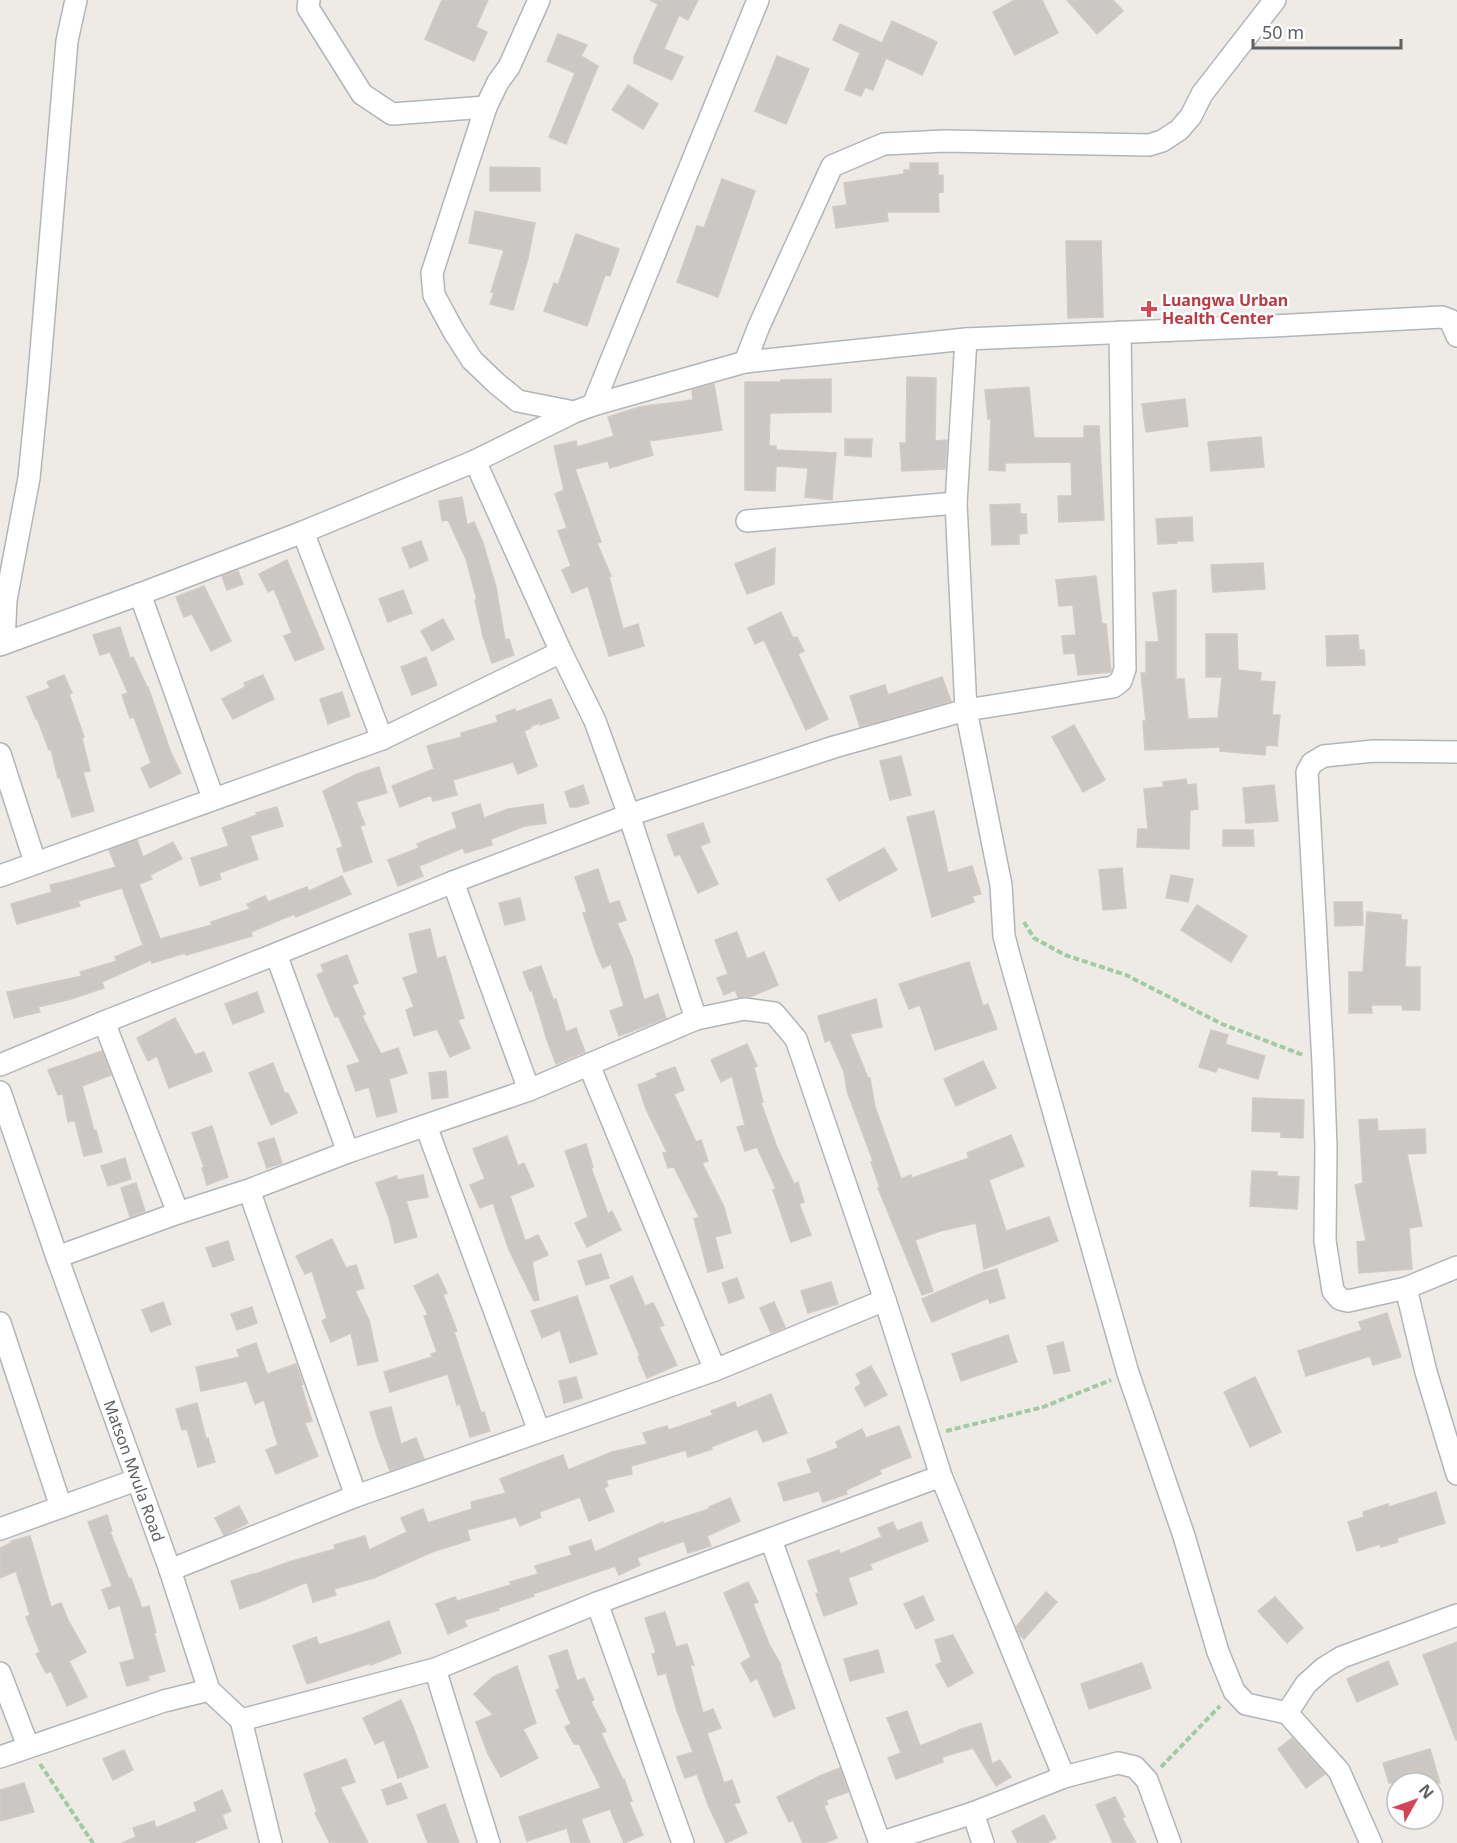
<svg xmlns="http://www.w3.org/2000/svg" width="1457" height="1843" font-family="'Noto Sans',sans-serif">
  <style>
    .building { fill: #cbc7c4; stroke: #d2cac4; stroke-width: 1.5 }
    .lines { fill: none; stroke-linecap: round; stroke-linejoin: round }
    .minor-casing { stroke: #b2b6b8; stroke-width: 24 }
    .path { stroke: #a2caa4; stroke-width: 4; stroke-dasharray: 6 3; stroke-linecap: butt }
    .minor { stroke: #fff; stroke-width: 21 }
    .health-dot { fill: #e0444e; stroke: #fff; stroke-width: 2 }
    .labels { text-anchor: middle; stroke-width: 5; stroke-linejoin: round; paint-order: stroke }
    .health-label { font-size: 16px; font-weight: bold; fill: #be3a42; stroke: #fff; text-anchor: start }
    .street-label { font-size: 16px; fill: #5d6164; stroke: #fff }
  </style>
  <rect width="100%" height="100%" fill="#eeeae5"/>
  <g class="building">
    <polygon points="442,0 488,0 476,27 487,32 474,61 425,39"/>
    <polygon points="650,0 698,0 688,20 679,15 664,49 683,57 672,80 634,63 634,57 658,4"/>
    <polygon points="1015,0 1042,0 1058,33 1015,55 993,12"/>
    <polygon points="1067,0 1113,0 1123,11 1097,34"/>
    <polygon points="892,21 937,42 922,75 886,58 873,90 865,87 861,96 845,90 860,53 833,40 840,24 882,43"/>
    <polygon points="558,34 587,45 581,56 598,66 566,144 549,137 575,73 547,61"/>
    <polygon points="777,56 809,69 786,124 755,111"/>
    <polygon points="628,85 658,104 643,129 612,110"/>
    <polygon points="910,163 938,163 938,176 943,175 943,192 938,193 939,212 887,212 888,221 836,228 833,207 847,205 844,183 904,174 904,170 910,170"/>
    <polygon points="490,167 540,168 540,191 490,191"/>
    <polygon points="722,179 755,191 718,297 677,282 697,226 704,228"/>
    <polygon points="475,211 535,223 528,258 513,310 490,304 494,293 491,292 504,250 469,243"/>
    <polygon points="576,234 619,249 610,276 605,275 587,326 544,311 554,283 558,285"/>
    <polygon points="1066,241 1101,241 1103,317 1068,318"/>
    <polygon points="907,377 936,378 935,441 947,440 945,469 902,471 900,443 906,443"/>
    <polygon points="831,379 831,412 770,413 769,446 776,446 776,450 836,453 832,500 805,497 808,468 776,466 775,491 745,490 745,382 781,382 781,380"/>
    <polygon points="714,384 722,430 649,441 653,455 610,468 608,461 575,469 601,542 597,543 611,576 609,577 623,629 638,624 644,646 609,656 588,586 572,593 562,570 571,566 558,531 567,528 555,494 564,490 554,446 576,441 577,447 614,436 608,417 639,407 693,400 692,390"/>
    <polygon points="1029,387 1034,438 1084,438 1084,426 1099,426 1104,520 1059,522 1058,496 1072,496 1071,462 1005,463 1005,471 989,470 991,419 988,419 985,390"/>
    <polygon points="1185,399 1188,426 1146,432 1142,404"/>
    <polygon points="1261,437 1264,467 1211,471 1208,442"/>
    <polygon points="845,439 872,439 871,457 845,455"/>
    <polygon points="462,497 467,525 474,522 483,543 496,587 505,640 509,639 514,655 492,663 483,636 475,600 477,600 466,559 448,520 442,521 439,501"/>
    <polygon points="1020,504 1020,514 1026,514 1027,533 1019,534 1019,544 992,545 990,505"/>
    <polygon points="1192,517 1193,541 1177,541 1177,543 1158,544 1156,519"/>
    <polygon points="421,541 428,560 410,568 402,548"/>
    <polygon points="775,548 774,584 747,594 735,564"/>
    <polygon points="287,560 324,649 295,661 284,636 292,633 274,589 268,592 259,574"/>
    <polygon points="1263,563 1265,589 1213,592 1211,565"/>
    <polygon points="238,571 243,584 227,590 222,576"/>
    <polygon points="1096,576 1102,624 1106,624 1111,671 1111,672 1078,675 1075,653 1064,654 1062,636 1076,635 1073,605 1059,606 1056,580"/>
    <polygon points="204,586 231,641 211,651 192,614 184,617 176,597"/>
    <polygon points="403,590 412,613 388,622 379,599"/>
    <polygon points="1176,590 1176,679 1184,679 1188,719 1218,718 1222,677 1206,677 1206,634 1237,634 1238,670 1261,673 1260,681 1275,682 1272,715 1280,715 1277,746 1266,745 1265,755 1220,751 1220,747 1145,750 1143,721 1146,721 1141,673 1146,673 1146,642 1159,642 1153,593"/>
    <polygon points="781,612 793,638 797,637 804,651 798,654 828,719 806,730 764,640 755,644 748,628"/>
    <polygon points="443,619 454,639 432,651 421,631"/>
    <polygon points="120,627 130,658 133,657 147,687 148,687 171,753 181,773 150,788 141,768 151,763 134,717 130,718 122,695 128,693 110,652 100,655 93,635"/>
    <polygon points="1358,635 1359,650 1364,650 1365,665 1327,666 1326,636"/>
    <polygon points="426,657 437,685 412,695 401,667"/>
    <polygon points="64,675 72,693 69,694 84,737 82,738 90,771 83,772 94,811 72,817 60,778 58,778 51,749 49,750 37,718 36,719 27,697 50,688 47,682"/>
    <polygon points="263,675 274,699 233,719 222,699 245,687 244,683"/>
    <polygon points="942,677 951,701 860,727 850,696 885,685 888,695"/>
    <polygon points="342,692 350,716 328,724 320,699"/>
    <polygon points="551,699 559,718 540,725 540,723 531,726 531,728 524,731 537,766 518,774 513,762 453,780 457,795 433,801 431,795 400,807 392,786 434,769 427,746 462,737 461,733 498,722 496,716 515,709 516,712"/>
    <polygon points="1074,725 1105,780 1083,792 1052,737"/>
    <polygon points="901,756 911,795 890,800 880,761"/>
    <polygon points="379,767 387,793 356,802 365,825 360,826 372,862 344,872 337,849 343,847 323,791 357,774"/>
    <polygon points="1186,779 1187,785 1196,784 1198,809 1190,810 1189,849 1137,847 1138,829 1148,829 1144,789 1164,787 1163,782"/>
    <polygon points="583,785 589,803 577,807 570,807 565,792"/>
    <polygon points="1274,785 1278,821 1246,823 1243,788"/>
    <polygon points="480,804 484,818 508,809 543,804 546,823 525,826 491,839 492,845 465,853 463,848 419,866 423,876 398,886 388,860 419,848 417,844 457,828 452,813"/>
    <polygon points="277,807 283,826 250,836 258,859 219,873 221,879 200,886 191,858 229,846 222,828 257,815 256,813"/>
    <polygon points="934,811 948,873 972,866 981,894 972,896 974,902 932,917 907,817"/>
    <polygon points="703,823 710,842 700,846 718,884 698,893 680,854 675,856 667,835"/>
    <polygon points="1223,830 1253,830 1254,846 1223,846"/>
    <polygon points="137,840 143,857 173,842 182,859 150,875 152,879 139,884 160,939 212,925 211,922 250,909 247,904 265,896 268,902 307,887 309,891 342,876 351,894 296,917 294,914 251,932 252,936 186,955 185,953 152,963 151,960 102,982 104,988 71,999 38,1007 40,1012 14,1018 7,992 82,976 80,972 117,961 115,957 143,945 122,888 78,901 80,906 17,924 11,904 52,892 50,885 71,880 116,867 109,850"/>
    <polygon points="884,848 897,870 839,901 827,879"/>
    <polygon points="1122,868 1126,908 1103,910 1099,870"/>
    <polygon points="598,869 609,904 619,901 626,920 617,923 632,958 644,1000 658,994 666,1018 619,1036 610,1011 624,1006 611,964 603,968 597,955 583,913 587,912 575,877"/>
    <polygon points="1171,875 1193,879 1188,902 1166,898"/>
    <polygon points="520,898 525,920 505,925 499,903"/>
    <polygon points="1334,902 1362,902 1363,925 1335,926"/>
    <polygon points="1197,905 1247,936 1231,962 1181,930"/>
    <polygon points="1367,912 1401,915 1401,920 1407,920 1405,967 1420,967 1420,1010 1403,1010 1402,1005 1371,1005 1372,1013 1349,1013 1349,972 1363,972"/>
    <polygon points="430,929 437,959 445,956 464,1018 458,1020 470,1048 450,1057 437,1029 414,1036 406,1010 414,1007 403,978 418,973 409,934"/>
    <polygon points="737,932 747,959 764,952 778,985 750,997 738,997 735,990 724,995 717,978 728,974 715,940"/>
    <polygon points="347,955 358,983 352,985 365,1014 362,1016 381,1054 398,1048 407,1073 389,1079 397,1112 377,1117 369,1087 356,1091 347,1066 360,1062 338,1016 335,1017 317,975 324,972 321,965"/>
    <polygon points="969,962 983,1006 988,1004 997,1029 935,1050 920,1005 909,1009 899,984"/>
    <polygon points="541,966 553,999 556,999 566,1032 576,1028 585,1052 556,1064 547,1040 532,990 530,991 523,972"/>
    <polygon points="257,992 264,1012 233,1024 225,1004"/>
    <polygon points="876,999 882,1027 850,1034 868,1078 870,1078 875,1107 901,1179 911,1175 912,1178 969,1158 967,1153 1011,1135 1024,1166 989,1180 1006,1231 1049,1217 1058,1241 984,1269 976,1223 940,1231 915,1240 933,1291 922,1295 878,1188 880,1188 871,1162 873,1161 847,1091 844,1072 830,1040 825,1042 818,1016"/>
    <polygon points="175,1018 195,1055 204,1052 212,1071 169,1088 157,1056 148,1061 137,1038"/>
    <polygon points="1211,1030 1228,1035 1225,1044 1265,1056 1258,1079 1218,1067 1216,1072 1199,1067"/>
    <polygon points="747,1044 757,1066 754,1067 763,1102 761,1103 776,1145 794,1184 798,1182 804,1202 799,1204 811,1235 791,1242 773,1190 776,1189 757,1147 745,1151 737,1127 745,1125 732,1076 721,1082 711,1060"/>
    <polygon points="102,1051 111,1075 82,1086 94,1131 96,1130 102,1152 84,1156 75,1121 68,1122 63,1094 58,1095 48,1070"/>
    <polygon points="983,1061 996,1088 956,1106 944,1079"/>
    <polygon points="273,1063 285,1094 288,1093 297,1113 271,1125 249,1073"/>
    <polygon points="675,1067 684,1090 674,1094 696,1142 701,1140 708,1161 702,1163 724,1207 731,1233 715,1237 723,1268 708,1272 694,1219 699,1217 674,1167 668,1168 663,1153 667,1152 646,1109 638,1085 658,1077 656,1074"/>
    <polygon points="446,1071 448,1097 432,1099 429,1073"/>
    <polygon points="1253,1098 1304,1100 1303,1138 1281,1137 1281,1132 1252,1131"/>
    <polygon points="1377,1119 1378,1131 1425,1129 1426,1153 1407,1154 1422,1226 1409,1228 1412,1269 1359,1273 1357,1242 1366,1241 1355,1185 1363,1183 1359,1120"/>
    <polygon points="212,1126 228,1177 207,1185 202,1168 204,1167 192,1133"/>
    <polygon points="507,1136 518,1166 524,1163 534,1186 510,1196 525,1241 538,1235 548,1255 532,1262 539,1300 534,1301 509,1250 493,1203 480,1208 470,1185 485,1179 473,1149"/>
    <polygon points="274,1138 282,1163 267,1168 258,1143"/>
    <polygon points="586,1144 593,1167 591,1168 608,1214 612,1211 621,1230 587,1247 575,1223 588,1217 565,1151"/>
    <polygon points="125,1158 131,1179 108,1186 101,1166"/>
    <polygon points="1252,1171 1277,1172 1277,1176 1299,1177 1297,1209 1250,1206"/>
    <polygon points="423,1175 428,1197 406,1201 417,1237 395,1243 389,1218 376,1183 396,1176 398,1180"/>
    <polygon points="136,1183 145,1211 130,1217 121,1188"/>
    <polygon points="332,1239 346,1268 356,1265 364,1288 355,1291 369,1320 378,1361 358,1365 351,1333 331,1342 322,1321 327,1318 312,1271 305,1274 296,1256"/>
    <polygon points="228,1241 234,1260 213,1267 206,1248"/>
    <polygon points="601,1254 609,1278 586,1285 578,1261"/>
    <polygon points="997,1269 1005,1298 990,1303 988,1298 932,1322 922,1299 982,1273"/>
    <polygon points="438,1274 447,1293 443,1295 457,1331 454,1332 481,1413 484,1412 490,1431 470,1437 460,1404 457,1405 448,1374 390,1392 384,1372 432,1357 431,1354 437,1352 424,1316 428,1315 414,1286"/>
    <polygon points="632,1276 645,1306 653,1303 664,1325 659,1327 677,1365 647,1378 638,1357 640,1356 610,1286"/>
    <polygon points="737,1278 744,1298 729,1303 722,1283"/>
    <polygon points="831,1282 838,1304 808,1313 801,1291"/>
    <polygon points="577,1296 597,1354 570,1363 560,1330 542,1338 531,1311"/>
    <polygon points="163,1302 171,1324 151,1332 142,1310"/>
    <polygon points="774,1302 785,1327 771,1333 760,1308"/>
    <polygon points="252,1307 257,1323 237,1330 231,1314"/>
    <polygon points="1387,1313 1401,1357 1373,1365 1370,1356 1306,1376 1298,1351 1362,1330 1359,1322"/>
    <polygon points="1008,1335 1017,1362 961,1381 952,1354"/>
    <polygon points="1063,1342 1070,1371 1054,1374 1047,1346"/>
    <polygon points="256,1343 267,1374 296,1364 303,1384 301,1385 312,1421 305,1423 318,1456 276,1474 266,1450 278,1445 264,1400 255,1404 247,1381 201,1391 196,1367 240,1357 237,1350"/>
    <polygon points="871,1366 887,1395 865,1406 855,1388 861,1384 856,1374"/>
    <polygon points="576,1377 582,1398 564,1403 559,1381"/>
    <polygon points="1255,1377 1281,1432 1250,1447 1224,1392"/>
    <polygon points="771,1394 787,1433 763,1442 757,1429 711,1447 712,1449 688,1457 686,1450 631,1466 632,1474 606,1480 608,1486 604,1488 614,1511 589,1521 580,1497 539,1512 541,1517 520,1526 516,1517 467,1530 470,1540 432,1552 374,1578 334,1589 336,1595 313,1602 307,1582 262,1601 240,1609 231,1581 253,1574 253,1575 289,1562 335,1549 334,1545 365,1536 369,1550 407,1532 401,1518 423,1509 428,1523 472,1509 471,1502 506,1493 500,1479 531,1467 563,1455 568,1470 612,1452 647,1444 643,1433 667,1426 669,1430 713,1415 711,1411 735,1402 737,1408"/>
    <polygon points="197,1403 206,1439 208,1438 215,1462 198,1467 187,1429 182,1430 176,1409"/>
    <polygon points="391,1407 401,1444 416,1438 424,1459 390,1471 378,1439 370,1412"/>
    <polygon points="899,1426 911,1457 879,1470 881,1474 846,1490 847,1494 823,1502 819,1491 784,1501 778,1483 812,1473 807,1460 838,1448 836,1442 862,1429 866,1438"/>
    <polygon points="1436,1492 1445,1523 1397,1538 1398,1542 1381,1547 1380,1544 1357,1551 1348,1522 1364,1517 1363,1512 1388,1504 1389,1507"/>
    <polygon points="730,1498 740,1521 707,1536 711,1546 688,1553 684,1541 637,1558 640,1565 619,1575 615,1566 533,1594 534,1596 498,1608 499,1610 464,1620 467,1626 448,1634 436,1604 455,1597 457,1601 511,1585 510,1582 538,1574 535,1566 572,1555 569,1547 591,1540 595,1552 663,1522 663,1524 709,1509 709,1507"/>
    <polygon points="239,1506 248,1523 224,1535 215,1518"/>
    <polygon points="107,1515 112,1531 110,1532 129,1579 131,1578 142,1608 149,1606 156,1632 154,1633 165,1671 148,1676 149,1680 127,1686 120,1663 135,1659 120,1605 109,1609 102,1590 112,1586 88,1522"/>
    <polygon points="893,1522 897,1531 921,1522 928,1541 870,1564 872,1569 848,1578 857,1604 824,1616 816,1594 819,1593 808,1561 839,1550 840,1554 882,1537 878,1528"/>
    <polygon points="30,1536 51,1607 61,1603 68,1620 86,1652 69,1661 87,1697 67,1706 51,1671 46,1673 36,1654 40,1652 26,1617 30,1615 16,1571 0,1578 0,1548 11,1543 11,1541"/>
    <polygon points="748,1582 758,1602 753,1604 769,1644 781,1665 780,1666 795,1708 774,1717 757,1678 751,1682 741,1663 751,1657 724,1593"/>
    <polygon points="1046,1592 1057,1602 1024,1639 1020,1635 1016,1627"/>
    <polygon points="923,1596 934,1620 916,1629 904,1604"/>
    <polygon points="1275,1597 1303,1628 1287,1643 1258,1611"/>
    <polygon points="665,1612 676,1647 687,1644 694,1665 690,1665 703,1713 713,1709 721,1728 707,1733 724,1783 732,1780 740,1802 734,1804 747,1833 726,1843 709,1807 697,1774 685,1778 677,1757 693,1752 677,1711 666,1673 658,1675 652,1654 656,1653 645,1618"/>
    <polygon points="389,1621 401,1653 371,1665 371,1663 307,1684 293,1646 316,1637 319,1645 363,1631"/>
    <polygon points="953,1635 973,1673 948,1687 936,1665 942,1662 935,1640"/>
    <polygon points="1457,1642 1457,1740 1456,1740 1423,1655"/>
    <polygon points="567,1650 577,1681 584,1678 594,1700 591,1702 606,1731 601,1733 623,1780 624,1779 632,1801 629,1802 643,1835 624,1843 610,1809 581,1819 590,1843 571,1843 567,1828 527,1841 519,1817 601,1788 579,1744 574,1744 565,1727 571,1724 556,1690 560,1688 549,1656"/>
    <polygon points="878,1650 884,1672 850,1681 844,1659"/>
    <polygon points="1388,1661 1398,1684 1357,1702 1347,1679"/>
    <polygon points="1142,1663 1151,1688 1089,1709 1081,1684"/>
    <polygon points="517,1666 536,1723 523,1729 538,1758 501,1777 488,1754 476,1722 493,1715 474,1694 493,1677"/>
    <polygon points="401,1700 413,1727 428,1767 398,1778 384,1740 375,1744 363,1718"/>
    <polygon points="907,1711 920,1746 958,1731 958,1730 981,1723 992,1764 1000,1760 1011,1777 996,1786 973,1748 942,1757 943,1762 896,1779 888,1758 901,1753 887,1718"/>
    <polygon points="1292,1738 1325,1774 1306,1788 1278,1749"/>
    <polygon points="1430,1749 1440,1783 1389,1783 1383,1763"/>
    <polygon points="124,1750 133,1770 113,1780 103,1759"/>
    <polygon points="346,1759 355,1782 340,1787 368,1843 330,1843 315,1813 317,1812 304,1774"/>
    <polygon points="840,1768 848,1792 826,1800 828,1804 824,1806 837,1838 825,1843 803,1843 793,1820 789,1822 777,1797 822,1775"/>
    <polygon points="24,1783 34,1812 0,1821 0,1790"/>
    <polygon points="401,1783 407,1798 387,1805 382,1790"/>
    <polygon points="222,1790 231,1811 222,1815 227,1828 192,1843 122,1843 136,1837 133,1828 154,1821 156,1828 197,1811 194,1803"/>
    <polygon points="1115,1797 1125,1817 1122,1818 1136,1843 1113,1843 1096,1805"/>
    <polygon points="445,1804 459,1843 428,1843 417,1815"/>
    <polygon points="1044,1815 1056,1838 1047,1843 1018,1843 1012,1831"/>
  </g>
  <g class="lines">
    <g class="minor-casing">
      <g id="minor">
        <polyline points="309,0 308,8 362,94 392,114 486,107"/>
        <polyline points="539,0 509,67 498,82 486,107 432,273 434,295 454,332 472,360 496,383 518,401 574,412"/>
        <polyline points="1120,332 1125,669 1121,681 1113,687 966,710 1001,885 1004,936 1010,959 1128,1373 1184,1536 1218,1652 1234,1691 1246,1704 1287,1713 1339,1771 1371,1843"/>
        <polyline points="745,362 759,326 832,166 884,144 945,141 1149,145 1162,141 1179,130 1191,116 1202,94 1275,0"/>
        <polyline points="593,405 758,0"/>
        <polyline points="475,461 561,652 595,721 629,815 696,1019"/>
        <polyline points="747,521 956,503"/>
        <polyline points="303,532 382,739"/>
        <polyline points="140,594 213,798"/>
        <polyline points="4,643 6,600 29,478 38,387 67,41 76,0"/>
        <polyline points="0,645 140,594 303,532 475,461 574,412 593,405 745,362 966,339 1273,326 1442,317 1450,320 1457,336"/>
        <polyline points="1457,752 1374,751 1324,756 1312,763 1307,772 1323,1063 1326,1147 1325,1241 1333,1291 1340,1299 1348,1301 1406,1288 1457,1267"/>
        <polyline points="0,754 35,862"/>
        <polyline points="0,876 382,739 561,652"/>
        <polyline points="453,882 529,1090"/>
        <polyline points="276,954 348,1152"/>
        <polyline points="104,1022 178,1213"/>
        <polyline points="0,1065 104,1022 276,954 453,882 629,815 834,747 966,710 956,503 966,339"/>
        <polyline points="589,1065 715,1370"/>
        <path id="s1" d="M0,1092L57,1257L170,1570L209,1690L241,1720L271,1843"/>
        <polyline points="426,1126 539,1431"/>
        <polyline points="249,1190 356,1496"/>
        <polyline points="57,1257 178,1213 249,1190 348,1152 529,1090 696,1019 744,1009 774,1013 796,1039 885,1300 941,1476 1064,1777"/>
        <polyline points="1406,1288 1426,1372 1457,1474"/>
        <polyline points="0,1323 61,1507"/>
        <polyline points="0,1529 136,1480"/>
        <polyline points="771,1540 880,1843"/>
        <polyline points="170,1570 356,1496 715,1370 885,1300"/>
        <polyline points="597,1603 683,1843"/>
        <polyline points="435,1669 489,1843"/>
        <polyline points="0,1673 28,1746"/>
        <polyline points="1287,1713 1306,1684 1324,1668 1342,1657 1457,1615"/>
        <polyline points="241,1720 435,1669 597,1603 941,1476"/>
        <polyline points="0,1757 164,1701 209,1690"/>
        <polyline points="973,1813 983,1843"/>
        <polyline points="880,1843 973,1813 1064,1777 1118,1763 1135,1767 1147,1780 1170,1843"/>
      </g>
    </g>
    <g class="path">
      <polyline points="1024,922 1034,938 1065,955 1126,975 1222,1024 1303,1055"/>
      <polyline points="946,1431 1043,1407 1111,1380"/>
      <polyline points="40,1764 93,1843"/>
      <polyline points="1161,1767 1220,1706"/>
    </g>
    <use href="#minor" class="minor"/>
  </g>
  <path class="health-dot" d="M1146 300h6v6h6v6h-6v6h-6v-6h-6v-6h6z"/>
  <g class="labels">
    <g class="health-label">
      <text x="1162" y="306">Luangwa Urban<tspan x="1162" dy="18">Health Center</tspan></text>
    </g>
    <g class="street-label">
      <text dy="6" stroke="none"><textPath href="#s1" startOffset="402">Matson Mvula Road</textPath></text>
    </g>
  </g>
  <g transform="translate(1415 1801) rotate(50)"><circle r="28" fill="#ffffff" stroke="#bec0c1" stroke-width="1.5"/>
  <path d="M0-4.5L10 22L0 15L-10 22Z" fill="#d84156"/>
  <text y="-9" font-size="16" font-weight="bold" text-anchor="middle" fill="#5d6164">N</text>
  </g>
  <path d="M1253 39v9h148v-9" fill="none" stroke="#5d6164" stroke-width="3"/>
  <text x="1262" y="39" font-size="18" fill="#5d6164" stroke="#ffffff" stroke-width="4.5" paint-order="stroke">50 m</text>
</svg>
